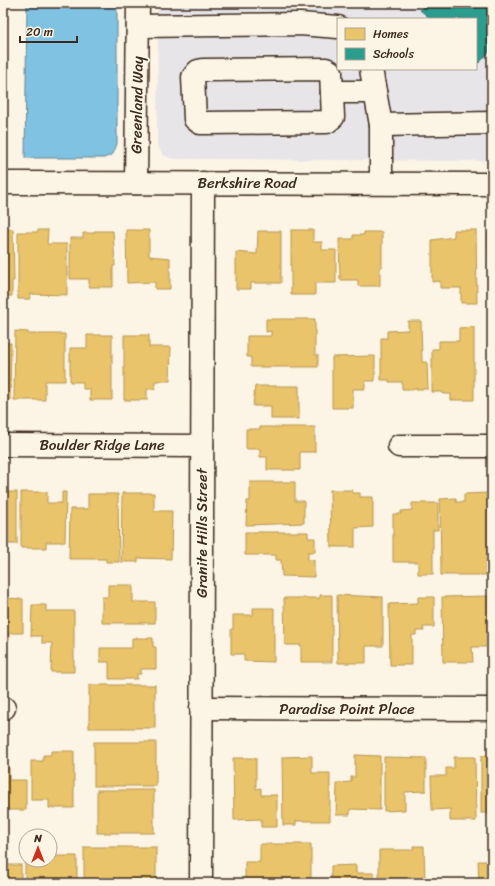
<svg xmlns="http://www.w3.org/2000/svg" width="495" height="886" font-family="Sriracha,sans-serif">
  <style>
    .built { fill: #e8e5e9; fill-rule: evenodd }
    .water { fill: #80c2e1; stroke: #648593 }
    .homes { fill: #e9c46a; stroke: #b59653 }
    .schools { fill: #2a9d8f; stroke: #2f7a6d }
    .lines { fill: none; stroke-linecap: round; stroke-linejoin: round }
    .minor-casing { stroke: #3b2a1e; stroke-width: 25 }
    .minor { stroke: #fcf5e5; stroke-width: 22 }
    .labels { text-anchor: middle; stroke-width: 4; stroke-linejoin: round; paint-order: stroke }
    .street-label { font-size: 15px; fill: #3b2a1e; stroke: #fcf5e5 }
  </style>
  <rect width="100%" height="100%" fill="#fcf5e5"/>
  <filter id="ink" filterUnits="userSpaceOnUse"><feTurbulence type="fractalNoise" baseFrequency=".025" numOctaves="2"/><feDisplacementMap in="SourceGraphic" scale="8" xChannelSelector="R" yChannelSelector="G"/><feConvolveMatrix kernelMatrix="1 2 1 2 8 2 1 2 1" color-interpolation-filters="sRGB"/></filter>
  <g filter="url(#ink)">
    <path class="built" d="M158,3H492V161L173,159L163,155L157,145ZM338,19H476V69H338Z"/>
    <polygon class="water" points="27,3 117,3 117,144 113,154 104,158 25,158"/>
    <g class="homes">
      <polygon points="3,229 13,229 14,281 12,281 12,296 3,296"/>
      <polygon points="38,230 48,230 47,244 67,244 67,295 30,294 30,299 18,299 18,232 38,232"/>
      <polygon points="126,230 149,230 149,256 170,258 170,289 155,289 155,282 127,283"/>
      <polygon points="291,230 313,230 313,242 322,242 322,250 336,250 336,283 315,283 315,295 291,295"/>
      <polygon points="454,230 476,230 477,303 461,303 461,288 440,288 440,281 432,282 432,240 454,237"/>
      <polygon points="94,231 113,231 115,266 113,266 113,287 89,287 89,279 70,279 70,238 83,238 83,233 94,233"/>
      <polygon points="258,231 281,231 281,283 251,283 251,289 236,289 236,252 257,254"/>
      <polygon points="364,232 382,232 382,267 380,267 380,286 358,286 358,280 340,280 339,239 353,239 353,235 364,235"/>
      <polygon points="488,232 492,232 492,286 489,286"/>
      <polygon points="266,319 315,319 315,355 318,355 318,367 251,367 251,357 247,357 247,336 271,336 271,331 266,332"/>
      <polygon points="408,321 421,321 422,362 427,362 428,389 402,389 402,382 389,382 389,380 381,380 381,338 387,338 387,331 408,330"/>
      <polygon points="474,327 474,400 451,400 451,394 443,394 443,392 432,392 432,349 439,349 439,341 459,341 459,328"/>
      <polygon points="15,331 28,332 28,334 65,334 65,381 45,381 45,400 14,400"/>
      <polygon points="87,335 112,335 112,400 90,400 90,389 83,389 83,382 70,382 70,348 87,348"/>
      <polygon points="124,335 149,335 149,347 171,347 170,381 155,381 155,389 147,389 147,400 124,400"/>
      <polygon points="3,343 11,343 10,400 3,400"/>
      <rect x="489" y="346" width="3" height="53"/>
      <polygon points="375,356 375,381 365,381 365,389 353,389 353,408 332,408 332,357"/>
      <polygon points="255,386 299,386 299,419 271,419 271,406 253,406"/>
      <polygon points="260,427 315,427 315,452 300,452 300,470 267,470 267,457 260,457 260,449 246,449 246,429 260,429"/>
      <polygon points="250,482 295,482 295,501 304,501 304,523 246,525 247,501 250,501"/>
      <polygon points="330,490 352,490 352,493 360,493 360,497 373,497 373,527 355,528 355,547 331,547"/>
      <rect x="3" y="492" width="14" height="52"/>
      <polygon points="21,492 47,492 47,503 62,503 62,492 66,492 65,542 46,542 46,548 21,548"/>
      <polygon points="122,493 154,493 154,511 172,511 171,559 138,558 138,562 121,562"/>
      <polygon points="489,493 490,515 492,515 492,575 441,575 440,499 456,498 456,502 464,502 464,494"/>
      <polygon points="88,494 118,494 119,562 106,562 106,559 69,559 70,509 88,509"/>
      <polygon points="412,503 438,503 438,530 433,530 433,574 418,574 418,562 393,562 393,514 401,514 401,511 412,510"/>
      <polygon points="245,532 308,532 308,538 315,538 315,552 308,552 308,560 314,560 314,577 282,576 281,560 276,560 276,555 245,555"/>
      <polygon points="3,581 4,598 23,599 23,633 9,633 9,640 3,640"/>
      <polygon points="108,585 133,585 133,602 155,602 155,623 102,623 102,597 108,597"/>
      <polygon points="320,595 332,595 332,662 301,662 301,645 285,645 284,598 320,598"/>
      <polygon points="337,595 383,597 383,646 366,646 366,663 338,663"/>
      <polygon points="489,596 490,647 472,647 473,662 443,662 442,597"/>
      <polygon points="418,597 434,597 434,627 423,627 424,631 416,631 416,635 412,635 412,665 390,665 389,604 418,603"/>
      <polygon points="32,605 46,605 46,611 74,611 74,672 51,672 52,643 42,643 42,636 31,636"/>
      <polygon points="253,608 274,608 274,662 244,661 244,654 231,654 231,629 233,629 233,615 253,615"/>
      <polygon points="132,638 153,638 153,647 156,647 156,669 141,669 141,674 137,674 137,679 109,679 109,662 100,662 100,648 132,648"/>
      <rect x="89" y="685" width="66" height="43"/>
      <rect x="94" y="742" width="62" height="44"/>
      <polygon points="51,751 74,751 74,808 49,808 49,800 31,800 31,761 43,761 43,755 51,755"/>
      <polygon points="355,755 380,756 380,810 350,809 350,815 336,815 337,783 351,782 351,777 355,777"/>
      <polygon points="312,756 312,773 330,773 330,821 296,821 296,825 283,825 282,757"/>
      <rect x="481" y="756" width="11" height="57"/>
      <polygon points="384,757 426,758 426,791 405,792 405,810 384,811"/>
      <polygon points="454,757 475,757 476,821 450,821 450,809 432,810 431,776 446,776 446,768 454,768"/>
      <polygon points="233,758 256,758 256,789 261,788 261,795 277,795 277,827 261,827 261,819 234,820"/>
      <polygon points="3,768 9,768 9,780 26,780 26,810 3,810"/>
      <rect x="97" y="790" width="57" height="43"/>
      <polygon points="260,844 311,844 311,879 314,879 314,883 245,883 245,862 260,862"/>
      <polygon points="413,846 424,846 425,883 379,883 379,850 413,850"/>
      <rect x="84" y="847" width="72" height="36"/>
      <polygon points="25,856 26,860 50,860 50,856 77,856 77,883 25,883"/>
      <polygon points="478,861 492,861 492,883 479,883"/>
      <rect x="3" y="865" width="18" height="18"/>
      <polygon points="356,865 356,873 374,873 374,883 331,883 331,866"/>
      <rect x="429" y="880" width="36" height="3"/>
    </g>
    <polygon class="schools" points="428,3 492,3 492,49 479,63 476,60 476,19 431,19 420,10"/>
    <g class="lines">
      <g class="minor-casing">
        <g id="minor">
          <polyline points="138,26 300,24 338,27"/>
          <polygon points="326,69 331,72 333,117 327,122 205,123 200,123 195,119 193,77 198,71 203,70"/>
          <polyline points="371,69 381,125 381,183"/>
          <polyline points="332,92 375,92"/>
          <polyline points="381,125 492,123"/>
          <polyline points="3,183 492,184"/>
          <polyline points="136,183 138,3"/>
          <polyline points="3,445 202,446"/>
          <polyline points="399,446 492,446"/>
          <polyline points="3,708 4,708"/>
          <polyline points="201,708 492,709"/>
          <polyline points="201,883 203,183"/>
        </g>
      </g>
      <use href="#minor" class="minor"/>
    </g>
  </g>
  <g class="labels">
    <g class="street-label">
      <text transform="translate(137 105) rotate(-89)" y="5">Greenland Way</text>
      <text x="247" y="188">Berkshire Road</text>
      <text x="102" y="450">Boulder Ridge Lane</text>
      <text transform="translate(202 533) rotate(-90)" y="5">Granite Hills Street</text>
      <text x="347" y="714">Paradise Point Place</text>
    </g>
  </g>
  <rect width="495" height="886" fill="none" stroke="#fcf5e5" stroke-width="16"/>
  <rect x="8" y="8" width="479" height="870" fill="none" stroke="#3b2a1e" stroke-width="1.5" filter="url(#ink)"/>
  <rect x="337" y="18" width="140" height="52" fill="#fcf5e5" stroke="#afa495"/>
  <rect x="345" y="28" width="20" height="12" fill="#e9c46a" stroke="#afa495"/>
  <text x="373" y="38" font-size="12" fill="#3b2a1e">Homes</text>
  <rect x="345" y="48" width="20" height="12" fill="#2a9d8f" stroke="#afa495"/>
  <text x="373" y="58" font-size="12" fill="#3b2a1e">Schools</text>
  <g transform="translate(38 848)"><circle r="19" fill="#fcf5e5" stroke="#afa495"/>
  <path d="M0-3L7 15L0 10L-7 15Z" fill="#c8321e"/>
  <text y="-6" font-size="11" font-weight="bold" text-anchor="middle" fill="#3b2a1e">N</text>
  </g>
  <path d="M20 36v6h57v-6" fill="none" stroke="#3b2a1e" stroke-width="2"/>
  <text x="26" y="36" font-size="12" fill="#3b2a1e" stroke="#fcf5e5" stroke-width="3" paint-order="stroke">20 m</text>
</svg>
